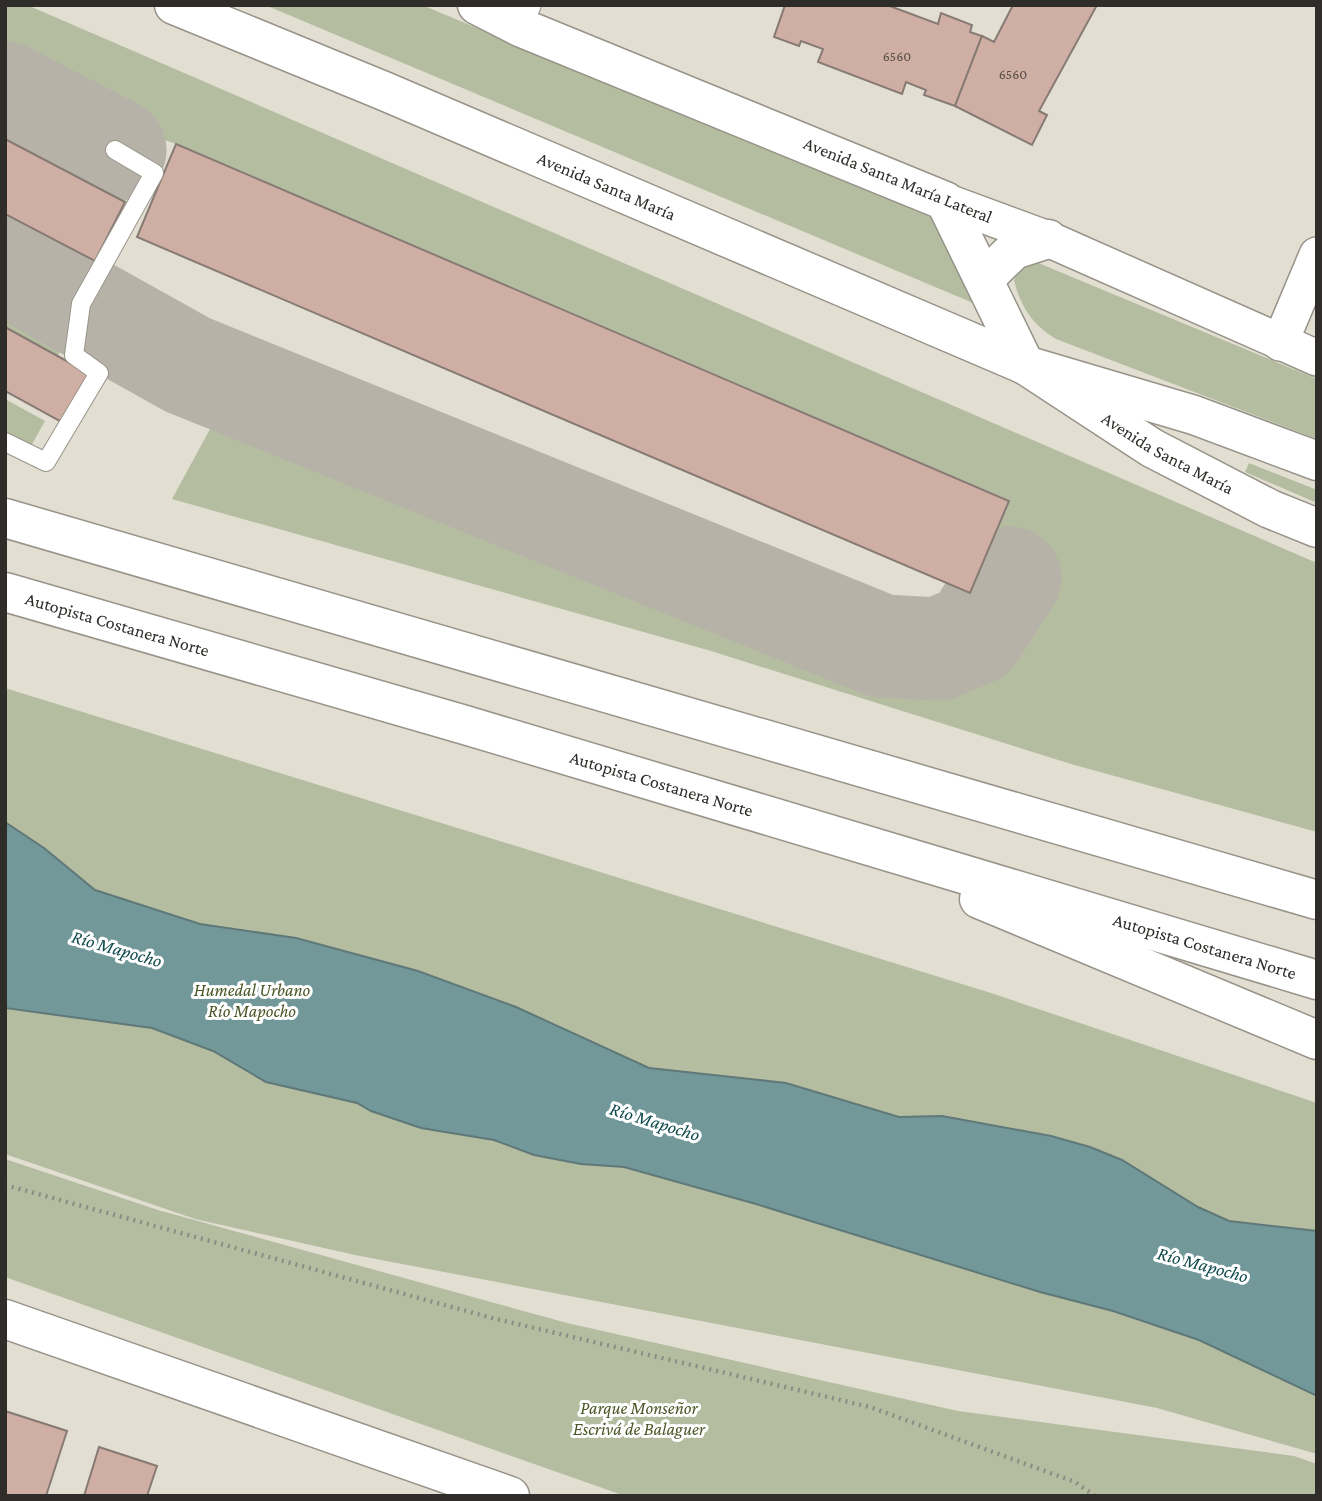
<svg xmlns="http://www.w3.org/2000/svg" width="1322" height="1501" font-family="'Crimson Pro',serif">
  <style>
    .green { fill: #b5bda1 }
    .water { fill: #73989a; stroke: #5f7878; stroke-width: 2 }
    .lines { fill: none; stroke-linecap: round; stroke-linejoin: round }
    .taxiway { stroke: #b6b2a8; stroke-width: 103 }
    .building { fill: #cfafa3; stroke: #877a75; stroke-width: 2 }
    .lane-casing { stroke: #979388; stroke-width: 20 }
    .street-casing { stroke: #979388; stroke-width: 38 }
    .secondary-casing { stroke: #979388; stroke-width: 41 }
    .highway-casing { stroke: #979388; stroke-width: 41 }
    .path { stroke: #8e8b83; stroke-width: 4.5; stroke-dasharray: 2 5; stroke-linecap: butt }
    .lane { stroke: #fff; stroke-width: 18 }
    .street { stroke: #fff; stroke-width: 35 }
    .secondary { stroke: #fff; stroke-width: 38 }
    .highway { stroke: #fff; stroke-width: 38 }
    .labels { text-anchor: middle; stroke-width: 6; stroke-linejoin: round; paint-order: stroke }
    .number-label { font-size: 14px; fill: #574e48 }
    .street-label { font-size: 18px; fill: #2f2d29; stroke: #fff }
    .park-label { font-size: 18px; font-style: italic; fill: #4b5626; stroke: #fff }
    .water-label { font-size: 19px; font-style: italic; fill: #114b4d; stroke: #fff }
  </style>
  <rect width="100%" height="100%" fill="#e2ded2"/>
  <g class="green">
    <polygon points="5,5 27,5 1317,563 1317,832 1071,764 711,651 172,499 222,407 736,618 895,680 938,673 981,654 1025,565 988,550 1009,500 176,144 165,140 155,162 5,83"/>
    <polygon points="265,5 422,5 932,218 978,305"/>
    <polygon points="5,114 136,183 125,202 5,139"/>
    <polygon points="5,214 95,261 79,285 5,245"/>
    <path d="M1036,262L1317,379V439L1056,339C1033,326 1020,306 1014,280L1022,267Z"/>
    <polygon points="5,287 73,324 58,356 5,327"/>
    <polygon points="5,399 45,421 31,446 5,432"/>
    <polygon points="1249,463 1317,490 1317,503 1245,472"/>
    <polygon points="5,688 991,993 1317,1103 1317,1454 1157,1408 355,1255 195,1219 5,1154"/>
    <polygon points="5,1159 158,1210 567,1323 958,1411 1294,1456 1317,1464 1317,1496 625,1496 5,1277"/>
  </g>
  <polygon class="water" points="5,822 44,848 95,890 200,924 296,938 418,971 516,1007 649,1068 786,1083 899,1117 942,1116 1051,1136 1090,1147 1122,1160 1198,1207 1229,1221 1317,1231 1317,1396 1199,1340 1113,1311 1040,1292 756,1204 624,1167 581,1164 534,1155 494,1140 421,1128 371,1111 357,1103 266,1082 213,1051 152,1028 5,1008"/>
  <g class="lines">
    <g class="taxiway">
      <polyline points="5,93 115,150"/>
      <polyline points="5,263 188,365 882,646 938,649 974,634 1010,578"/>
    </g>
  </g>
  <g class="building">
    <polygon points="785,5 887,5 938,24 941,13 972,25 970,32 982,36 955,106 924,95 926,90 906,82 902,94 818,62 823,49 801,41 799,46 774,37"/>
    <polygon points="1013,5 1097,5 1039,111 1047,115 1032,145 955,106 982,36 994,42"/>
    <polygon points="5,139 125,202 95,261 5,214"/>
    <polygon points="176,144 1009,501 970,593 137,237"/>
    <polygon points="5,327 92,375 65,424 5,391"/>
    <polygon points="5,1411 67,1431 46,1496 5,1496"/>
    <polygon points="99,1447 157,1466 147,1496 84,1496"/>
  </g>
  <g class="lines">
    <g class="lane-casing">
      <g id="lane">
        <polyline points="522,28 532,5"/>
        <polyline points="5,442 46,462 99,373 74,355 81,304 154,173 115,150"/>
      </g>
    </g>
    <g class="street-casing">
      <g id="street">
        <polyline points="945,201 1048,239 1317,358"/>
        <polyline points="1280,343 1317,255"/>
      </g>
    </g>
    <g class="secondary-casing">
      <g id="secondary">
        <path id="s1" d="M174,5L384,91L1025,365L1194,415L1317,461"/>
        <path id="s2" d="M477,5L522,28L945,201L1025,365L1152,448L1270,509L1317,528"/>
        <polyline points="984,279 1014,250 1048,239"/>
        <polyline points="5,1319 510,1496"/>
      </g>
    </g>
    <g class="highway-casing">
      <g id="highway">
        <polyline points="5,518 1317,900"/>
        <path id="s3" d="M5,592L465,725L1317,980"/>
        <polyline points="979,899 1317,1040"/>
      </g>
    </g>
    <polyline class="path" points="5,1185 492,1318 870,1407 1075,1482 1095,1496"/>
    <use href="#lane" class="lane"/>
    <use href="#street" class="street"/>
    <use href="#secondary" class="secondary"/>
    <use href="#highway" class="highway"/>
  </g>
  <g class="labels">
    <g class="number-label">
      <text x="897" y="61">6560</text>
      <text x="1013" y="79">6560</text>
    </g>
    <g class="street-label">
      <text transform="translate(898 180) rotate(22)" y="6">Avenida Santa María Lateral</text>
      <text dy="6" stroke="none"><textPath href="#s1" startOffset="469">Avenida Santa María</textPath></text>
      <text dy="6" stroke="none"><textPath href="#s2" startOffset="858">Avenida Santa María</textPath></text>
      <text dy="6" stroke="none"><textPath href="#s3" startOffset="117">Autopista Costanera Norte</textPath></text>
      <text dy="6" stroke="none"><textPath href="#s3" startOffset="684">Autopista Costanera Norte</textPath></text>
      <text dy="6" stroke="none"><textPath href="#s3" startOffset="1251">Autopista Costanera Norte</textPath></text>
    </g>
    <g class="park-label">
      <text x="252" y="996">Humedal Urbano<tspan x="252" dy="21">Río Mapocho</tspan></text>
      <text x="639" y="1414">Parque Monseñor<tspan x="639" dy="21">Escrivá de Balaguer</tspan></text>
    </g>
    <g class="water-label">
      <text transform="translate(117 948) rotate(16)" y="7">Río Mapocho</text>
      <text transform="translate(655 1121) rotate(17)" y="7">Río Mapocho</text>
      <text transform="translate(1203 1264) rotate(15)" y="7">Río Mapocho</text>
    </g>
  </g>
  <rect width="1322" height="1501" fill="none" stroke="#2f2d29" stroke-width="14"/>
</svg>
